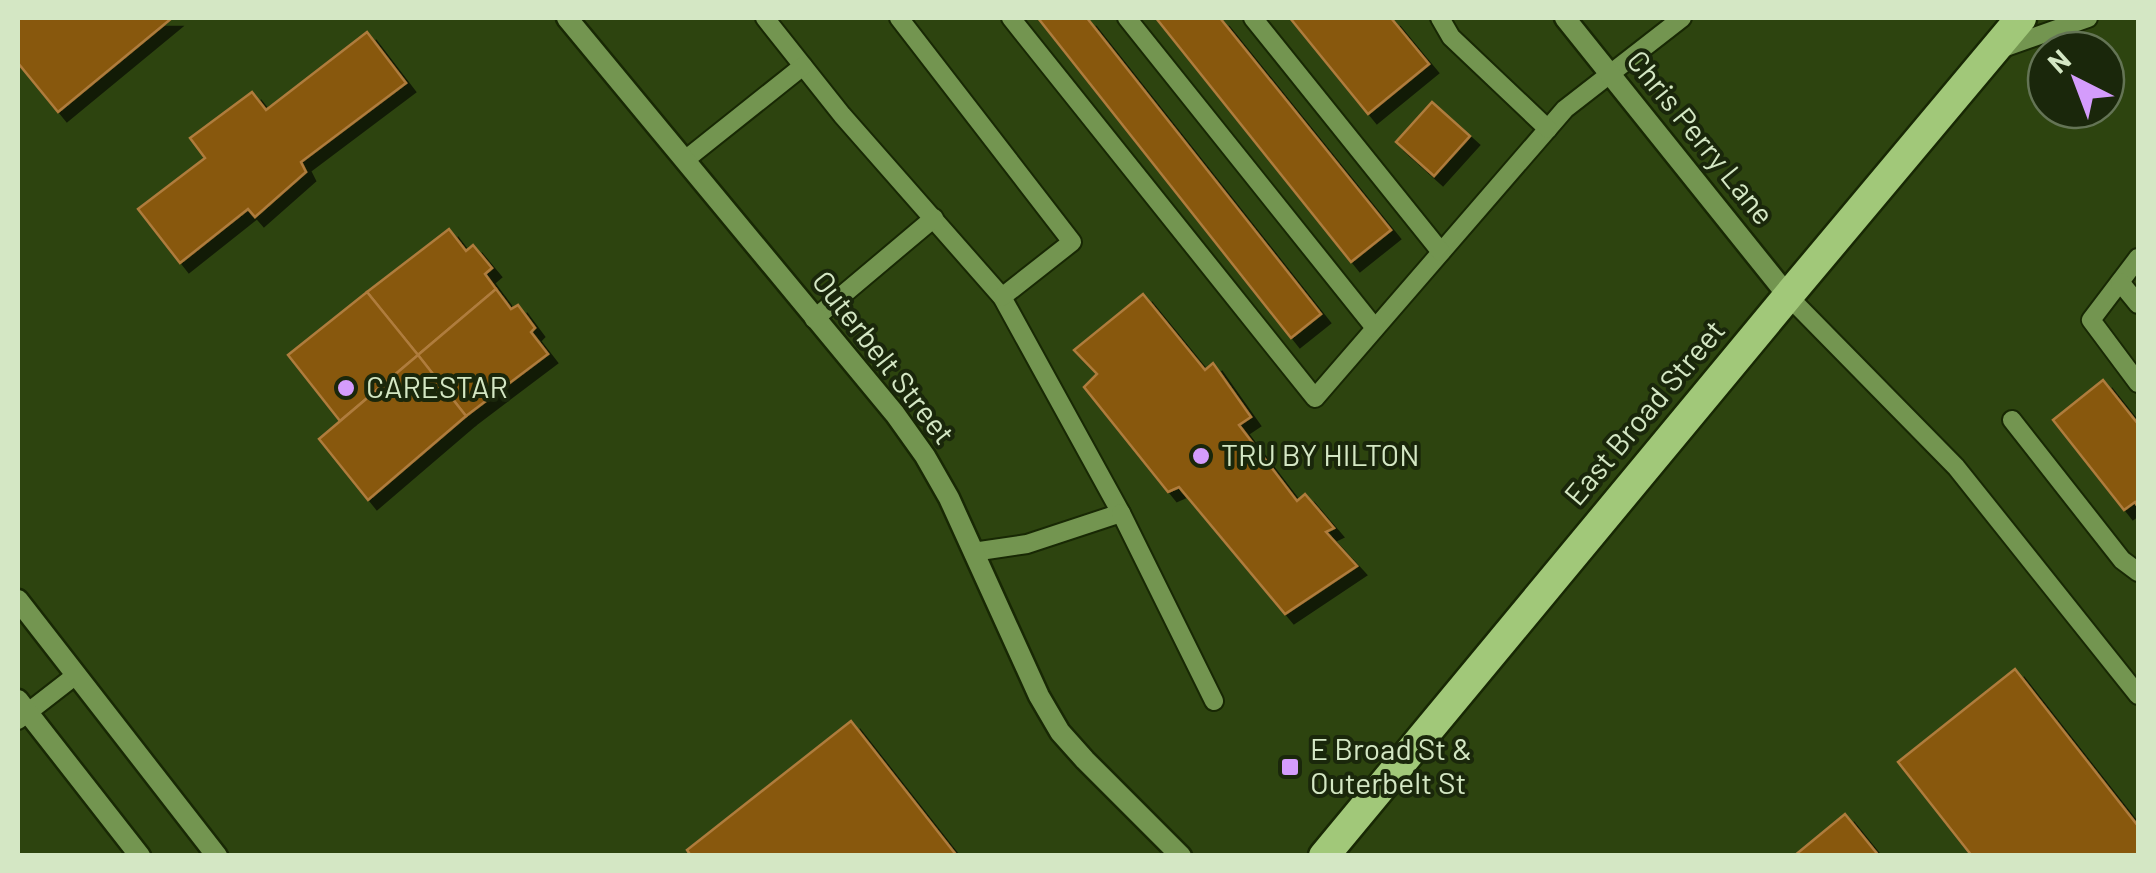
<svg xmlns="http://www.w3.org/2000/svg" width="2156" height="873" font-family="Barlow,sans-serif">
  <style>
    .building { fill: #88580f; stroke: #af7c3c; stroke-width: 2.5; filter: url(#shadow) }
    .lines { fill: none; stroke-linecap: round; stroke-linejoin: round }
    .lane-casing { stroke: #182804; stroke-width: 22 }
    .street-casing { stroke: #182804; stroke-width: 25 }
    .highway-casing { stroke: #182804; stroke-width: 35 }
    .lane { stroke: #739550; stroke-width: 18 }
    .street { stroke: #739550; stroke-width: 20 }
    .highway { stroke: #a1c879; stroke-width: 30 }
    .poi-dot { fill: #d49cfc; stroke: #1a270b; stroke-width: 4 }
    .labels { text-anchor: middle; stroke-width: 8; stroke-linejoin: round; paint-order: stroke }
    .street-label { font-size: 30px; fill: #d4e7c4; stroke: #1a270b }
    .poi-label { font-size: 30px; fill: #d4e7c4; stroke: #1a270b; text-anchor: start }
  </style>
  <defs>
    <filter id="shadow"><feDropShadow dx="9" dy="9" stdDeviation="0" flood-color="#0009"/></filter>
  </defs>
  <rect width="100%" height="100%" fill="#2d440f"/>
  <g class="building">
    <polygon points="18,18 172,18 58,112 18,63"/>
    <polygon points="1038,18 1087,18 1321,314 1291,338"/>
    <polygon points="1156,18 1220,18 1391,230 1351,262"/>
    <polygon points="1290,18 1391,18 1429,64 1368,114"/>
    <polygon points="367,32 406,83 301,162 306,172 255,217 248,209 180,263 138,209 205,158 190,138 252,92 266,110"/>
    <polygon points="1432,102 1470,136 1434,176 1396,142"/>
    <polygon points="449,229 466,251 473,245 492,268 485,274 496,289 418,355 367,292"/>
    <polygon points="496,289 511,309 518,305 535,328 531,332 548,354 466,416 418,355"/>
    <polygon points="367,292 418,355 340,421 288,355"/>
    <polygon points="1143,294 1205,370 1213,363 1251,417 1239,425 1297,501 1305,494 1334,528 1326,532 1357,566 1285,614 1179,487 1168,492 1084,387 1097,374 1074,350"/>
    <polygon points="418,355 466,416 368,500 319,439"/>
    <polygon points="2103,380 2138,424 2138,507 2135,502 2124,510 2053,420"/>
    <polygon points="2015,669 2138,826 2138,856 1972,856 1898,762"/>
    <polygon points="851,721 957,856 691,856 687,850"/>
    <polygon points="1845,814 1879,856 1794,856"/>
  </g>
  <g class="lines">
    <g class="lane-casing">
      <g id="lane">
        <polyline points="765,18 842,115 1002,297 1121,513 1027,544 973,552"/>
        <polyline points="899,18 1072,242 1002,297"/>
        <polyline points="1011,18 1315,398 1565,109 1682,18"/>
        <polyline points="1127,18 1375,328"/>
        <polyline points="1253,18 1441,252"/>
        <polyline points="1440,18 1451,37 1548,129"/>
        <polyline points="2003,48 2088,18"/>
        <polyline points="685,160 803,66"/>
        <polyline points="2138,258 2091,320 2138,383"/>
        <polyline points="2120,282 2138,304"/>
        <polyline points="1788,296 1956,467 2138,695"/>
        <polyline points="814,319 934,218"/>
        <polyline points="2012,420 2122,560 2138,572"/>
        <polyline points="1121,513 1214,701"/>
        <polyline points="18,720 76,675"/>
      </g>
    </g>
    <g class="street-casing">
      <g id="street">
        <polyline points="567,18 895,414 925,456 949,498 1039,696 1060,732 1085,760 1181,856"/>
        <polyline points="1565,18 1788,296"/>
        <polyline points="18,600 217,856"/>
        <polyline points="18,700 140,856"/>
      </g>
    </g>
    <g class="highway-casing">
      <polyline id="highway" points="1324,856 1788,296 2021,18"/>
    </g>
    <use href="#lane" class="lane"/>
    <use href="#street" class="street"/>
    <use href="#highway" class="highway"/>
  </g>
  <g class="poi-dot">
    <circle cx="346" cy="388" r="10"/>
    <circle cx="1201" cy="456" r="10"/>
    <rect x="1280" y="757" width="20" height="20" rx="5"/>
  </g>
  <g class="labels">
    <g class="street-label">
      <text transform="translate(1700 138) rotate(51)" y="10">Chris Perry Lane</text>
      <text transform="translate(883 358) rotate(52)" y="10">Outerbelt Street</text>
      <text transform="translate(1645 413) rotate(-50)" y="10">East Broad Street</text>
    </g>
    <g class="poi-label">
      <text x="366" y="398">CARESTAR</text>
      <text x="1221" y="466">TRU BY HILTON</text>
      <text x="1310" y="760">E Broad St &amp;<tspan x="1310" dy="34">Outerbelt St</tspan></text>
    </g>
  </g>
  <rect width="2156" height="873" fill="none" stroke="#d4e7c4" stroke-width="40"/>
  <g transform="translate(2076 80) rotate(318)"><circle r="48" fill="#1a270b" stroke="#647455" stroke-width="2.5"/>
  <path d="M0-8L18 38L0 25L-18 38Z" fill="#d49cfc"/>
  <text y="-15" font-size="28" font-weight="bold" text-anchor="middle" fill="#d4e7c4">N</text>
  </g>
</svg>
